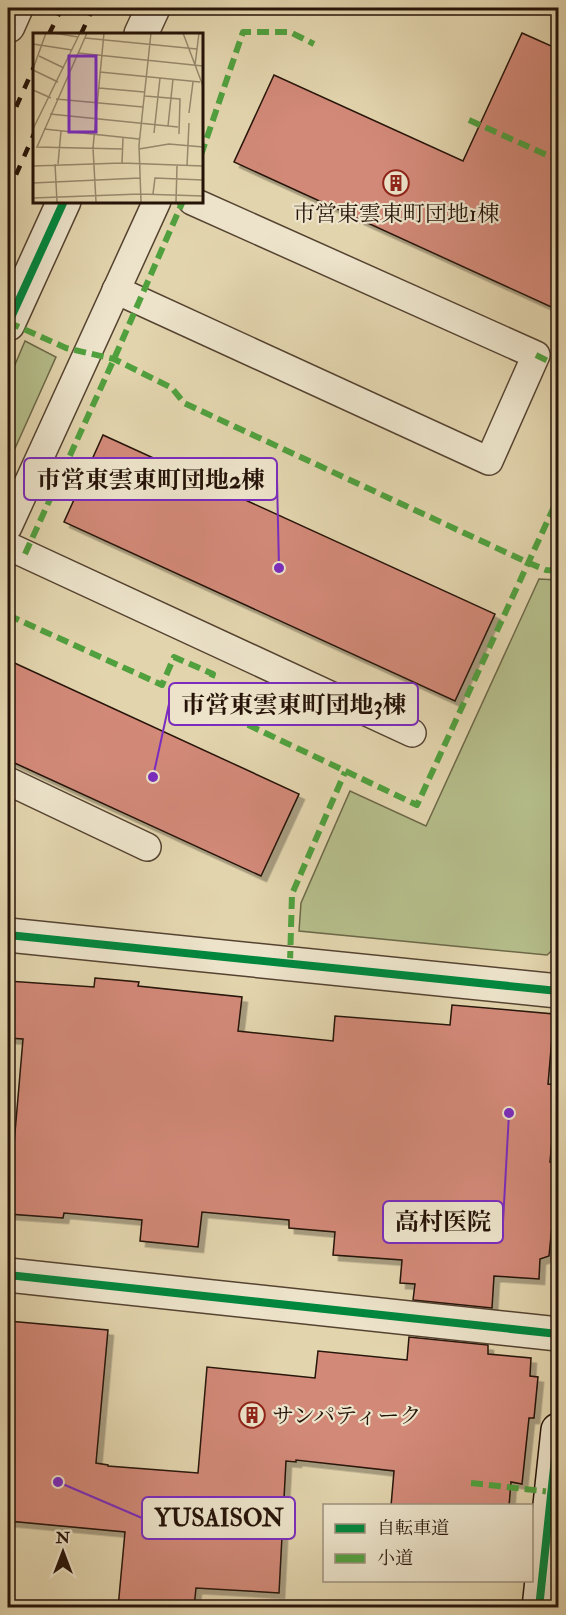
<svg xmlns="http://www.w3.org/2000/svg" width="566" height="1615" font-family="'IM FELL Double Pica','Noto Serif JP',serif">
  <style>
    .green { fill: #b4bc89; stroke: #6d6848; stroke-width: 1.5 }
    .building { fill: #d28978; stroke: #261308; stroke-width: 1.5; filter: url(#shadow) }
    .lines { fill: none; stroke-linecap: round; stroke-linejoin: round }
    .lane-casing { stroke: #554331; stroke-width: 30 }
    .street-casing { stroke: #554331; stroke-width: 36 }
    .secondary-casing { stroke: #261308; stroke-width: 36 }
    .lane { stroke: #ece3ca; stroke-width: 27 }
    .street { stroke: #ece3ca; stroke-width: 33 }
    .secondary { stroke: #ece3ca; stroke-width: 33 }
    .rail { stroke: #261308; stroke-width: 4.5; stroke-dasharray: 10 10; stroke-linecap: butt }
    .quiet { stroke: #50a03e; stroke-width: 6; stroke-dasharray: 12 6; stroke-linecap: butt }
    .cycleway-casing { stroke: #ece3ca; stroke-width: 11 }
    .cycleway { stroke: #00873e; stroke-width: 8 }
    .labels { text-anchor: middle; stroke-width: 4.5; stroke-linejoin: round; paint-order: stroke }
    .poi-label { font-size: 22px; fill: #261308; stroke: #ece3ca }
    .inset-road { fill: none; stroke: #97876b; stroke-width: 1.5 }
    .view { fill: #7b2cbf; fill-opacity: 0.15; stroke: #7b2cbf; stroke-width: 3 }
    .inset-edge { fill: none; stroke: #261308; stroke-width: 3 }
    .leader { fill: none; stroke: #7b2cbf; stroke-width: 2 }
    .callout-dot { fill: #7b2cbf; stroke: #ece3ca; stroke-width: 2 }
    .callout { fill: #ece3ca; stroke: #7b2cbf; stroke-width: 2 }
    .callout-label { font-size: 24px; text-anchor: middle; font-weight: bold; fill: #261308 }
  </style>
  <defs>
    <filter id="shadow"><feDropShadow dx="5.5" dy="5.5" stdDeviation="0" flood-color="#0004"/></filter>
  </defs>
  <rect width="100%" height="100%" fill="#e2d4ad"/>
  <filter id="stains"><feTurbulence type="fractalNoise" baseFrequency=".00333" numOctaves="4"/><feColorMatrix values="0 0 0 0 .2 0 0 0 0 .09 0 0 0 0 .02 0 0 0 .5 -.17"/></filter>
  <radialGradient id="worn" r=".72"><stop offset=".6" stop-color="#630" stop-opacity="0"/><stop offset="1" stop-color="#630" stop-opacity=".3"/></radialGradient>
  <g class="green">
    <polygon points="25,341 56,357 8,464 8,381"/>
    <polygon points="539,579 558,580 558,945 547,955 299,931 301,903 350,791 426,826"/>
  </g>
  <g class="building">
    <polygon points="522,33 558,49 558,310 234,162 274,75 463,161"/>
    <polygon points="103,435 495,614 455,701 64,522"/>
    <polygon points="8,660 299,794 261,876 8,760"/>
    <polygon points="95,978 139,982 138,986 242,997 238,1031 333,1041 335,1016 450,1025 452,1005 554,1014 548,1084 557,1085 550,1162 558,1163 558,1165 549,1256 540,1259 539,1279 494,1276 492,1308 413,1300 415,1284 400,1283 402,1260 333,1255 335,1232 289,1228 289,1220 202,1212 198,1247 140,1241 142,1220 64,1213 63,1218 8,1214 23,1039 8,1038 8,981 94,987"/>
    <polygon points="8,1321 108,1330 96,1463 108,1465 108,1466 198,1473 207,1367 315,1378 318,1351 407,1360 409,1337 488,1345 488,1354 531,1358 530,1376 538,1377 534,1418 529,1418 522,1484 511,1482 509,1506 391,1506 394,1471 296,1460 296,1462 286,1461 279,1593 196,1588 194,1608 118,1608 125,1532 8,1521 8,1499 14,1428 8,1428"/>
  </g>
  <g class="lines">
    <g class="lane-casing">
      <g id="lane">
        <polyline points="116,290 489,461 536,355 192,201"/>
        <polyline points="8,527 157,201"/>
        <polyline points="8,546 412,733"/>
        <polyline points="8,781 147,847"/>
      </g>
    </g>
    <g class="street-casing">
      <g id="street">
        <polyline points="8,26 16,8"/>
        <polyline points="141,34 153,8"/>
        <polyline points="8,324 64,201"/>
        <polyline points="8,935 558,991"/>
        <polyline points="8,1275 558,1334"/>
      </g>
    </g>
    <g class="secondary-casing">
      <polyline id="secondary" points="539,1608 558,1430"/>
    </g>
    <use href="#lane" class="lane"/>
    <use href="#street" class="street"/>
    <use href="#secondary" class="secondary"/>
    <g class="rail">
      <polyline points="49,34 62,8"/>
      <polyline points="81,34 93,8"/>
      <polyline points="8,125 34,67"/>
      <polyline points="8,193 34,134"/>
    </g>
    <g class="quiet">
      <polyline points="469,120 558,160"/>
      <polyline points="201,155 243,32 290,32 314,44"/>
      <polyline points="8,322 66,348 114,359 172,388 184,403 529,563 546,570 558,571"/>
      <polyline points="536,355 558,366"/>
      <polyline points="25,554 114,359 183,201"/>
      <polyline points="8,615 162,685 174,657 213,674 202,703 417,805 558,498"/>
      <polyline points="290,963 292,894 345,772"/>
      <polyline points="471,1483 551,1492"/>
    </g>
    <g class="cycleway-casing">
      <g id="cycleway">
        <polyline points="8,324 64,201"/>
        <polyline points="8,935 558,991"/>
        <polyline points="8,1275 558,1334"/>
        <polyline points="539,1608 558,1430"/>
      </g>
    </g>
    <use href="#cycleway" class="cycleway"/>
  </g>
  <defs>
    <g id="building-ring" transform="scale(1.35)"><circle r="9.5" fill="#ece3ca" stroke="#8f2418" stroke-width="1.5"/><path d="M-4-6H4V6H1V3H-1V6H-4ZM-2.5-4.3h1.7v1.8h-1.7ZM.8-4.3h1.7v1.8H.8ZM-2.5-1h1.7V.8h-1.7ZM.8-1h1.7V.8H.8Z" fill="#8f2418"/></g>
  </defs>
  <g fill-rule="evenodd">
    <use href="#building-ring" x="396" y="183"/>
    <use href="#building-ring" x="252" y="1415"/>
  </g>
  <g class="labels">
    <g class="poi-label">
      <text x="396" y="221">市営東雲東町団地1棟</text>
      <text x="272" y="1423" text-anchor="start">サンパティーク</text>
    </g>
  </g>
  <g transform="translate(33 33)">
    <rect width="170" height="170" fill="#e2d4ad"/>
    <path class="inset-road" d="M21,0L45,4M54,0L4,114L90,116M150,0L170,53M52,5L164,16M0,11L39,17M45,20L170,33M6,23L31,35M162,32L166,0M0,36L13,0M0,37L25,49M67,39L167,49M66,55L111,59M0,57L18,65M112,63L147,66L146,101M23,66L110,74M156,80L160,49M17,81L145,94M135,93L140,46M0,96L47,0M11,96L106,106M121,100L127,45M106,116L136,111L170,114M89,130L90,105M22,131L24,169M25,131L28,98M0,133L89,130L170,133M154,133L156,90M0,150L107,145M120,161L122,145L170,147M0,165L107,161L170,163M63,169L60,115L71,0M108,169L106,112L118,0M143,169L144,133"/>
    <path class="view" d="M36,23H63V99H36Z"/>
    <rect width="170" height="170" class="inset-edge"/>
  </g>
  <path class="leader" d="M279 568L277 479M153 777L169 704M509 1113L503 1222M58 1482L142 1518"/>
  <g class="callout-dot">
    <circle cx="279" cy="568" r="6"/>
    <circle cx="153" cy="777" r="6"/>
    <circle cx="509" cy="1113" r="6"/>
    <circle cx="58" cy="1482" r="6"/>
  </g>
  <g class="callout">
    <rect x="24" y="458" width="253" height="42" rx="6"/>
    <rect x="169" y="683" width="249" height="42" rx="6"/>
    <rect x="383" y="1201" width="120" height="42" rx="6"/>
    <rect x="142" y="1497" width="153" height="42" rx="6"/>
  </g>
  <g class="callout-label">
    <text x="151" y="488">市営東雲東町団地2棟</text>
    <text x="294" y="713">市営東雲東町団地3棟</text>
    <text x="443" y="1230">高村医院</text>
    <text x="219" y="1526">YUSAISON</text>
  </g>
  <rect width="566" height="1615" fill="none" stroke="#e2d4ad" stroke-width="30"/>
  <rect x="9" y="9" width="548" height="1597" fill="none" stroke="#261308" stroke-width="3"/>
  <rect x="15" y="15" width="536" height="1585" fill="none" stroke="#261308" stroke-width="1.5"/>
  <rect x="323" y="1504" width="210" height="78" fill="#ece3ca" stroke="#9d907c" stroke-width="1.5"/>
  <rect x="335" y="1524" width="30" height="9" fill="#00873e" stroke="#9d907c" stroke-width="1.5"/>
  <text x="377" y="1534" font-size="18" fill="#261308">自転車道</text>
  <rect x="335" y="1554" width="30" height="9" fill="#50a03e" stroke="#9d907c" stroke-width="1.5"/>
  <text x="377" y="1564" font-size="18" fill="#261308">小道</text>
  <g transform="translate(63 1552)" stroke="#ece3ca" stroke-width="4.5" paint-order="stroke">
  <path d="M0-4.5L10 22L0 15L-10 22Z" fill="#261308"/>
  <text y="-9" font-size="16" font-weight="bold" text-anchor="middle" fill="#261308">N</text>
  </g>
  <rect width="100%" height="100%" filter="url(#stains)"/>
  <rect width="100%" height="100%" fill="url(#worn)"/>
</svg>
